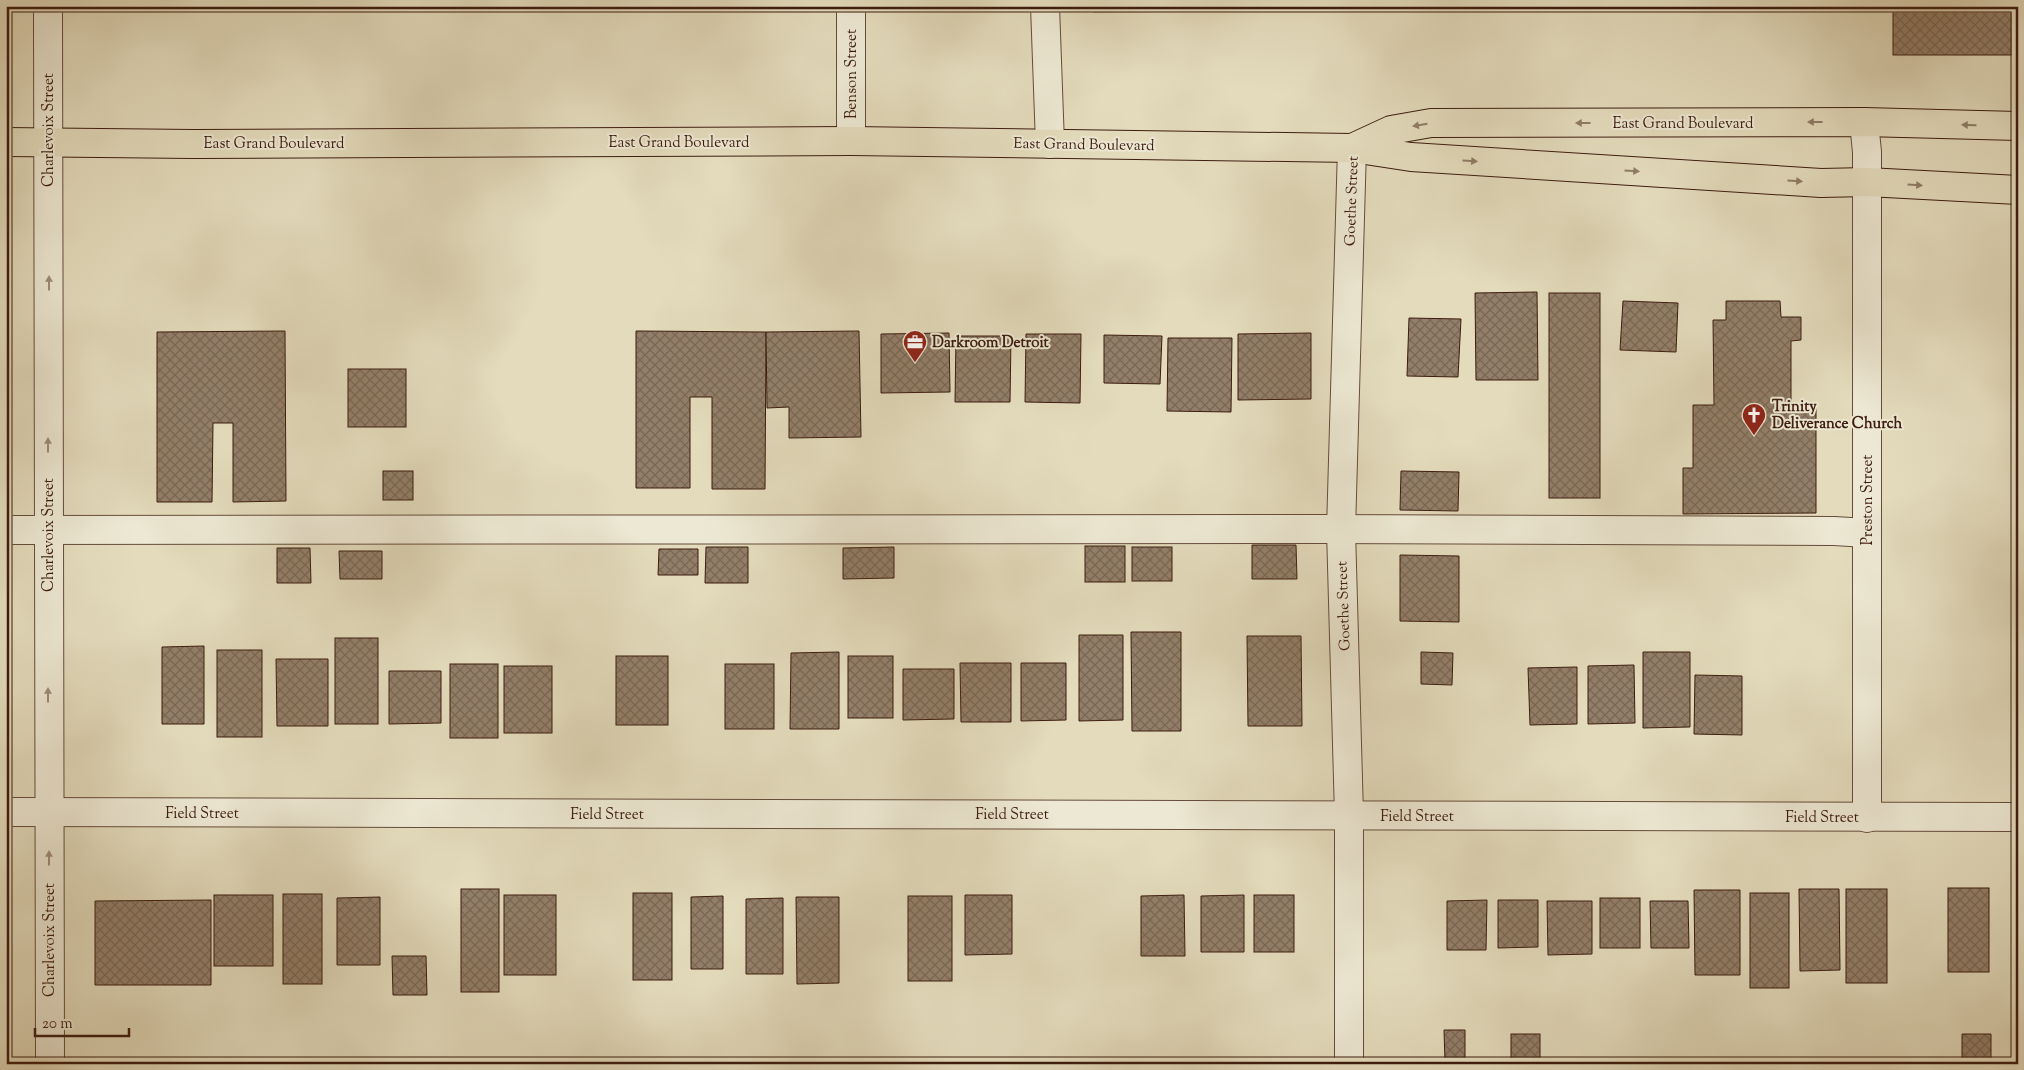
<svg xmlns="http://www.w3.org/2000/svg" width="2024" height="1070" font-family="'Sorts Mill Goudy',serif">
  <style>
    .building { fill: url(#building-cross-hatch); stroke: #3d1c0f }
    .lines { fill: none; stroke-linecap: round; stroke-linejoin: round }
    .minor-casing { stroke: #664c3a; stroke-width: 30 }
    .major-casing { stroke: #3d1c0f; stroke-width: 30 }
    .minor { stroke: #ede8d3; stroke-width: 28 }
    .major { stroke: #e3dbbc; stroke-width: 28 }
    .oneway { fill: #907c66 }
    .oneway2 { fill: #9e8c7b }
    .labels { text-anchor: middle; stroke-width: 4; stroke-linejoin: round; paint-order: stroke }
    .street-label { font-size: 15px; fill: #3d1c0f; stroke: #ede8d3 }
    .poi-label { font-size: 15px; font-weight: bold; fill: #3d1c0f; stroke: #ede8d3; text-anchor: start }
  </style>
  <defs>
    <pattern id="building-cross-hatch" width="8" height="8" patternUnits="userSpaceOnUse" patternTransform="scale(1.25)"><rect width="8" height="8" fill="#937f69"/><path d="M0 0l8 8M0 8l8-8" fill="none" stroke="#796755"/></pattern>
  </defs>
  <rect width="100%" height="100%" fill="#e3dbbc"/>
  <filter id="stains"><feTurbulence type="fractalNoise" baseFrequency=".004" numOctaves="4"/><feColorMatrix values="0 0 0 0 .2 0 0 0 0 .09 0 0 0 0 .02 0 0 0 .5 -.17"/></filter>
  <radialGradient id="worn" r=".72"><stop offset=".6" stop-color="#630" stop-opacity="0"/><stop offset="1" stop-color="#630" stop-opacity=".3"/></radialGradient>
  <g class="building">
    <rect x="534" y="6" width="63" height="1"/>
    <polygon points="1093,6 1229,6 1229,11 1093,12"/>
    <rect x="1893" y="6" width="119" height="49"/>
    <polygon points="1537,292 1538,380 1476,380 1475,293"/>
    <rect x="1549" y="293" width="51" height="205"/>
    <polygon points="1623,301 1678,303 1676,352 1620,350"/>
    <polygon points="1726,301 1780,301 1781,317 1801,317 1801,340 1791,341 1791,404 1816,404 1816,513 1683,514 1683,468 1693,468 1693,405 1714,405 1713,320 1726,320"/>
    <polygon points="1409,318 1461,319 1458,377 1407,376"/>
    <polygon points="285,331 286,501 233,502 233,423 213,423 212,502 157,502 157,332"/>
    <polygon points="636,331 766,332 765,489 712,489 712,397 690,397 690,488 636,488"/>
    <polygon points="859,331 861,437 789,438 789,407 767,408 766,332"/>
    <polygon points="949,333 950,392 881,393 881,334"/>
    <polygon points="1311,333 1311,399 1238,400 1238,334"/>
    <polygon points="1026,334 1081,334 1080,403 1025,402"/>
    <polygon points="1104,335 1162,336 1160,384 1104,383"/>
    <polygon points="956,336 1011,336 1010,402 955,402"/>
    <polygon points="1168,338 1232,338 1231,412 1167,411"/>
    <rect x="348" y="369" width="58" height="58"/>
    <rect x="383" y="471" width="30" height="29"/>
    <polygon points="1401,471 1459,472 1458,511 1400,510"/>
    <polygon points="1252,545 1296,545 1297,579 1252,579"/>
    <rect x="1085" y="546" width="40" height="36"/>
    <polygon points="706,547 748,547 748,583 705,583"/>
    <polygon points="894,547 894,578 843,579 843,548"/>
    <rect x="1132" y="547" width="40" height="34"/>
    <polygon points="277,548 310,548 311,583 277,583"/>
    <polygon points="659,549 698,549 698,575 658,575"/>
    <polygon points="339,551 382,551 382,579 340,579"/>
    <polygon points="1400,555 1459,556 1459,622 1400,621"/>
    <polygon points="1131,632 1181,632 1181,731 1132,731"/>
    <polygon points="1079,635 1123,635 1123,720 1079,721"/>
    <polygon points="1247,636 1301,636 1302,726 1248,726"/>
    <rect x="335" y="638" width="43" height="86"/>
    <polygon points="204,646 204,724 162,724 162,647"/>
    <rect x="217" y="650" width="45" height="87"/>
    <polygon points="839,652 839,729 790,729 791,653"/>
    <polygon points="1421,652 1453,653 1452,685 1421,684"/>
    <polygon points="1643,652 1690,652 1690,727 1643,728"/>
    <rect x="616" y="656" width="52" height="69"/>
    <rect x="848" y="656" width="45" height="62"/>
    <polygon points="276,659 328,659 328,726 277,726"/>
    <polygon points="960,663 1011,663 1011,722 961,722"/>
    <polygon points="1021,663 1066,663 1066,720 1021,721"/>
    <rect x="450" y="664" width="48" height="74"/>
    <rect x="725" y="664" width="49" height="65"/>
    <polygon points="1634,665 1635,723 1588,724 1588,666"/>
    <rect x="504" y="666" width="48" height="67"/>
    <polygon points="1577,667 1577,724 1530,725 1528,668"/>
    <polygon points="903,669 954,669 954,719 903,720"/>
    <polygon points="389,671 441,671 441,723 389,724"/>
    <polygon points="1695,675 1742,676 1742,735 1694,734"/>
    <rect x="1948" y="888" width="41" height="84"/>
    <rect x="461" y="889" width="38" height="103"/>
    <polygon points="1799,889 1839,889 1840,970 1800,971"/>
    <rect x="1846" y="889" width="41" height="94"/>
    <polygon points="1694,890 1740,890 1740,975 1695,975"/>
    <rect x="633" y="893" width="39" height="87"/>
    <rect x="1750" y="893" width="39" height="95"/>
    <rect x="283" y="894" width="39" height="90"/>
    <rect x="214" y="895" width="59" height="71"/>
    <rect x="504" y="895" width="52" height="80"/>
    <polygon points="965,895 1012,895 1012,954 965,955"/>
    <polygon points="1184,895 1185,956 1141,956 1141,896"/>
    <polygon points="1244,895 1244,952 1201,952 1201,896"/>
    <rect x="1254" y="895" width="40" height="57"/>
    <polygon points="723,896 723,969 691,969 691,897"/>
    <rect x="908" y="896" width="44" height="85"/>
    <polygon points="380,897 380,965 337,965 337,898"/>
    <polygon points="796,897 839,897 839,983 797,984"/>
    <polygon points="783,898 783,974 746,974 746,899"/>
    <rect x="1600" y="898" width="40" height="50"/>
    <polygon points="211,900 211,985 95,985 95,901"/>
    <polygon points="1487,900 1486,950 1447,950 1447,901"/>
    <polygon points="1498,900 1538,900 1538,947 1498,948"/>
    <polygon points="1547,901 1592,901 1592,954 1548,955"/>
    <polygon points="1650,901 1688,901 1689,948 1651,948"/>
    <polygon points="392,956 426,956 427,995 393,995"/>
    <polygon points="1444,1030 1465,1030 1465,1061 1445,1061"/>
    <rect x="1511" y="1034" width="29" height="26"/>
    <polygon points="1962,1034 1991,1034 1991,1061 1962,1062"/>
  </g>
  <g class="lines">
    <g class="minor-casing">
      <g id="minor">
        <polyline points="48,6 50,1064"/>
        <polyline points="851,6 851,141"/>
        <polyline points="1045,6 1050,144"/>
        <polyline points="1864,122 1867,152 1867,818"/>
        <polyline points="6,530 1320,529 1834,531 1867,533"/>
        <polyline points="6,812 2018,817"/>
        <polyline points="1349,1064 1349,815 1341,530 1352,148"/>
      </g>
    </g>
    <g class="major-casing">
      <g id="major">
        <polyline points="6,142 194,144 851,141 1352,148 1411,157 1821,183 1867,182 2018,190"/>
        <polyline points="1352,148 1391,130 1431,123 1864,122 2018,126"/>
      </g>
    </g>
    <use href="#minor" class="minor"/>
    <use href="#major" class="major"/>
  </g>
  <defs><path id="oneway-solid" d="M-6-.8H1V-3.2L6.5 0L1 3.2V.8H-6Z" transform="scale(1.25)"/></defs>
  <g class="oneway">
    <use href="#oneway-solid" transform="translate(1815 122) rotate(180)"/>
    <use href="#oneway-solid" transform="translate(1583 123) rotate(180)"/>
    <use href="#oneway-solid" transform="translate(1420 125) rotate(171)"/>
    <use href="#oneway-solid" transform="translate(1969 125) rotate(-179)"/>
    <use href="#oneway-solid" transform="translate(1470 161) rotate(4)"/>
    <use href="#oneway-solid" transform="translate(1632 171) rotate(4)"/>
    <use href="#oneway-solid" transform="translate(1795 181) rotate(4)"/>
    <use href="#oneway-solid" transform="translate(1915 185) rotate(3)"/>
  </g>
  <g class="oneway2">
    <use href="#oneway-solid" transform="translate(49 283) rotate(-90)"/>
    <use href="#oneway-solid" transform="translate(48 445) rotate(-90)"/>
    <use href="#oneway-solid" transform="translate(48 695) rotate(-90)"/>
    <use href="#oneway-solid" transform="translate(49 858) rotate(-90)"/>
  </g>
  <defs>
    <g id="office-pin" transform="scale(1.25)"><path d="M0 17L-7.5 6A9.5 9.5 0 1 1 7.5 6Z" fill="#8f2418" stroke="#ede8d3"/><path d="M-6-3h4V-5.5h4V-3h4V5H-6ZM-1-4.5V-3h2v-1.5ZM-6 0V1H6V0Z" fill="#fff"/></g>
    <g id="church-pin" transform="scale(1.25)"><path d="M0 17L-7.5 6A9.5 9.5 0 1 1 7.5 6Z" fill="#8f2418" stroke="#ede8d3"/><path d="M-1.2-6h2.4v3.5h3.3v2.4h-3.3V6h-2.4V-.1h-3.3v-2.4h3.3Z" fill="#fff"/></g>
  </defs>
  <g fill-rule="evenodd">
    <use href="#office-pin" x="915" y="342"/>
    <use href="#church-pin" x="1754" y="415"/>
  </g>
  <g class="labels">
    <g class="street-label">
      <text transform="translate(851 74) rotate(-90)" y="5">Benson Street</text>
      <text x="1683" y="128">East Grand Boulevard</text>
      <text transform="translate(48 130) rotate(-90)" y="5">Charlevoix Street</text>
      <text x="679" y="147">East Grand Boulevard</text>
      <text x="274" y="148">East Grand Boulevard</text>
      <text transform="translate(1084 144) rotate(1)" y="5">East Grand Boulevard</text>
      <text transform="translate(1351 201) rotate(-88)" y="5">Goethe Street</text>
      <text transform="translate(1867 500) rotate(-90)" y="5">Preston Street</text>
      <text transform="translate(48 535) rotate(-90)" y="5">Charlevoix Street</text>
      <text transform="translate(1343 606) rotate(-92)" y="5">Goethe Street</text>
      <text x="202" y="818">Field Street</text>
      <text x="607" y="819">Field Street</text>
      <text x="1012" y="819">Field Street</text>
      <text x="1417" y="821">Field Street</text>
      <text x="1822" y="822">Field Street</text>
      <text transform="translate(49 940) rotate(-90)" y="5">Charlevoix Street</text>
    </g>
    <g class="poi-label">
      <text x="932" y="347">Darkroom Detroit</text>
      <text x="1772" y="411">Trinity<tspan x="1772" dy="17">Deliverance Church</tspan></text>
    </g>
  </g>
  <rect width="2024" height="1070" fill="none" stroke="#e3dbbc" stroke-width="25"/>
  <rect x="8" y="8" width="2009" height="1055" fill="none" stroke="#3d1c0f" stroke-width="2.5"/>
  <rect x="12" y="12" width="1999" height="1045" fill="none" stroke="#3d1c0f"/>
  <path d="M35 1028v8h94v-8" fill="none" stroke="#3d1c0f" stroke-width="2.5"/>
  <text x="42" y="1028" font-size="15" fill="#3d1c0f" stroke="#ede8d3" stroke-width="4" paint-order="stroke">20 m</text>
  <rect width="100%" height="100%" filter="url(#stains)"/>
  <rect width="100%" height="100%" fill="url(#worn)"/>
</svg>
